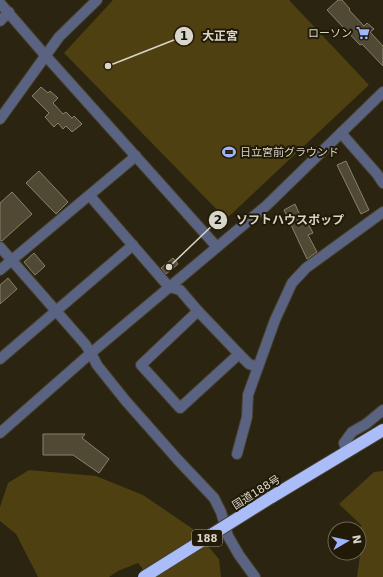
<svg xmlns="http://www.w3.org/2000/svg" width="383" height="577" font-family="'DejaVu Sans','Noto Sans JP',sans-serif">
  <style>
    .green { fill: #4e4010 }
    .building { fill: #504934; stroke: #89816b }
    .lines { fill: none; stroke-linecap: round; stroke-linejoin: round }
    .minor-casing { stroke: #46402e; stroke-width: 12 }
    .highway-casing { stroke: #46402e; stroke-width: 14 }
    .minor { stroke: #5a6482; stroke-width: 10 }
    .highway { stroke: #aabdf9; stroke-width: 12 }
    .highway-bridge-casing { stroke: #46402e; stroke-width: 14; stroke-linecap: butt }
    .highway-bridge { stroke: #aabdf9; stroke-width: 12 }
    .labels { text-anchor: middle; stroke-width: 4; stroke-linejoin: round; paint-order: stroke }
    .shield { fill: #211a07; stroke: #a29d8f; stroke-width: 1 }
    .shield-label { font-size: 10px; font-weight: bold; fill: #d9d5c9 }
    .poi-label { font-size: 11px; fill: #d9d5c9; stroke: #211a07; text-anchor: end }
    .street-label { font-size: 11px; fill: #d9d5c9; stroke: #211a07 }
    .leader { fill: none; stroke: #d9d5c9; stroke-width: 1.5 }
    .callout-dot { fill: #d9d5c9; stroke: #211a07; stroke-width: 1.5 }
    .mark-label { font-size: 12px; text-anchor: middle; font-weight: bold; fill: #111 }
    .callout-label { font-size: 12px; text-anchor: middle; font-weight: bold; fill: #d9d5c9; stroke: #211a07; stroke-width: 4; stroke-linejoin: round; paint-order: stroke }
  </style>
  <rect width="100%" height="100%" fill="#2a2410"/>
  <g class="green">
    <polygon points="113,0 289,0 369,85 226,219 64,53"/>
    <polygon points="29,470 96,476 143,495 193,529 219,559 221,577 149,577 138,563 118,571 109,577 38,577 16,534 0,521 0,507 8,483"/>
    <polygon points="383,471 383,577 357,577 360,555 361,525 339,504 374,472"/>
  </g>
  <g class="building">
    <polygon points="338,0 342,0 350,9 349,10 364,26 367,23 374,29 370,32 383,46 383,66 362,44 360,45 327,10"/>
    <polygon points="41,87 48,93 50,91 58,98 53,103 63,114 66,112 72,118 74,116 82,124 72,132 66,126 63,129 58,123 54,127 45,117 49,113 32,96"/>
    <polygon points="346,161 369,210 361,214 337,165"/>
    <polygon points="39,171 68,202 56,214 26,183"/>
    <polygon points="12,192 32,214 2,241 0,241 0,203"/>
    <polygon points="295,204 301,218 304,216 313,233 308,235 317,252 307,259 284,210"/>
    <polygon points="34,253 45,266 35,275 24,262"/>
    <polygon points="173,258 178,264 166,274 161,268"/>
    <polygon points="8,278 17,289 0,304 0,285"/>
    <polygon points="43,434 85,434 82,438 109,459 99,473 73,455 43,455"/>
  </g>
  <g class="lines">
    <g class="minor-casing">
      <g id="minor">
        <polyline points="0,3 45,55 217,247"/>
        <polyline points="0,21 9,12"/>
        <polyline points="0,119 59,37 97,0"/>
        <polyline points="341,133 377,174 383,183"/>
        <polyline points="90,196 169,287 180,290 198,311 239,354 249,364 258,367"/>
        <polyline points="0,247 85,344 91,353 97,365 125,400 178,460 214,498 221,512 228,536 239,555 255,577"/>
        <polyline points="0,270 136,156"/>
        <polyline points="198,311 141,365 180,408 239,354"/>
        <polyline points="0,359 133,245"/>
        <polyline points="0,433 91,353 266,206 383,92"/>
        <polyline points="347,452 344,443 352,432 366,424 383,410"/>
        <polyline points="237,454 247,417 248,395 275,320 292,283 306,268 383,212"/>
      </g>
    </g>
    <g class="highway-casing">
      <polyline id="highway" points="270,498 383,430"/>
    </g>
    <use href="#minor" class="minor"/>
    <use href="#highway" class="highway"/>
    <g class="highway-bridge-casing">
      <polyline id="highway-bridge" points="144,577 270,498"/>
    </g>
    <use href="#highway-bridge" class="highway-bridge"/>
  </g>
  <defs>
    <g id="supermarket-bare" transform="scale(1.08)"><path d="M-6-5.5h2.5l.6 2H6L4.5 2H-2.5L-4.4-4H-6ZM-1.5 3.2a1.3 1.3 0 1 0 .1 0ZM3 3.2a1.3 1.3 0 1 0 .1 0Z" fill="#9eb4fd" stroke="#211a07" stroke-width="2.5" paint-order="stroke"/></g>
    <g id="stadium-bare" transform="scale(1.08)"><path d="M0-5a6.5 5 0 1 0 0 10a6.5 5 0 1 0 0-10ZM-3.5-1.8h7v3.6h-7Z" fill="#9eb4fd" stroke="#211a07" stroke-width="2.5" paint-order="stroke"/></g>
  </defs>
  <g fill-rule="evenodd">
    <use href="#supermarket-bare" x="363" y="33"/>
    <use href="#stadium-bare" x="229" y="152"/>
  </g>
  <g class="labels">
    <rect class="shield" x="192" y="530" width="30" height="16" rx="3"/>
    <g class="shield-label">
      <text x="207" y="542">188</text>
    </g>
    <g class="poi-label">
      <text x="352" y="37">ローソン</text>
      <text x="240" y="156" text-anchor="start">日立宮前グラウンド</text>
    </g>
    <g class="street-label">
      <text transform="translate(256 492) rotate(-32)" y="4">国道188号</text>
    </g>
  </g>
  <path class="leader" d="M108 66L184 36M169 267L218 220"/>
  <g class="callout-dot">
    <circle cx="108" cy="66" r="4"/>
    <circle cx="169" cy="267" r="4"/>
    <circle cx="184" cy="36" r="10"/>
    <circle cx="218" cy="220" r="10"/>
  </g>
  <g class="mark-label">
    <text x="184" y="40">1</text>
    <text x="218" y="224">2</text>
  </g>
  <g class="callout-label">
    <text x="220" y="40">大正宮</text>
    <text x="290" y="224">ソフトハウスポップ</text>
  </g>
  <g transform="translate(347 541) rotate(81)"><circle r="19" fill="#211a07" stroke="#6b6555"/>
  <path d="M0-3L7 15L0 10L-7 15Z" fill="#9eb4fd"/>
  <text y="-6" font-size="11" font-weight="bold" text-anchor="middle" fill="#d9d5c9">N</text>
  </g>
</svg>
